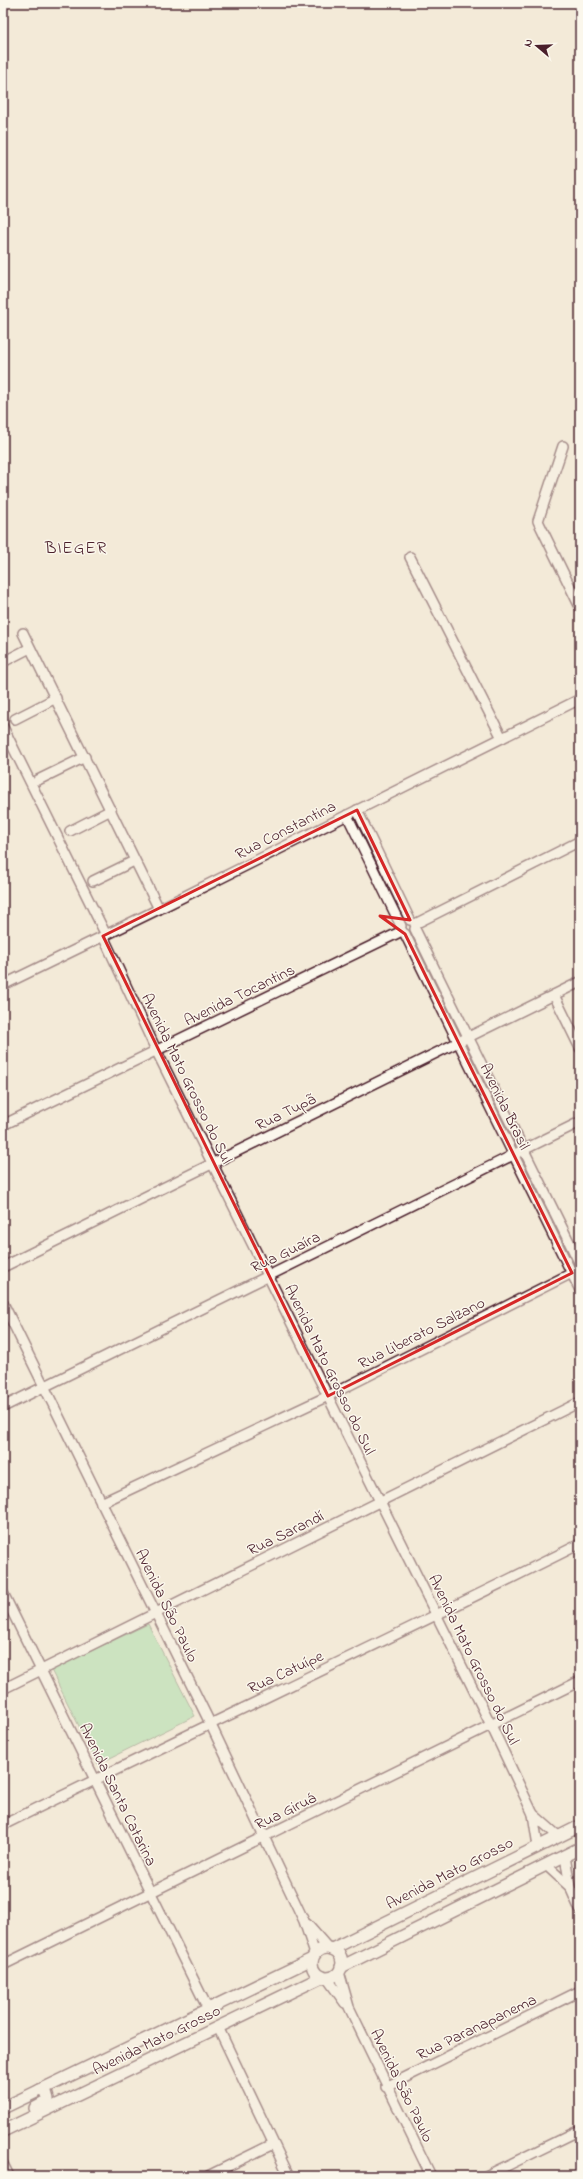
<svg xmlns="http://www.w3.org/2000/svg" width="583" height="2179" font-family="'Indie Flower',sans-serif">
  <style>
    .green { fill: #9edba2; stroke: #747d66 }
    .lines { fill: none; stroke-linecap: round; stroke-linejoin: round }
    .minor-casing { stroke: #4a1f2b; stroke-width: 12 }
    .major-casing { stroke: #4a1f2b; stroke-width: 14 }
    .minor { stroke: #fbf7ec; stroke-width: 9 }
    .major { stroke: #fbf7ec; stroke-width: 11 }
    .marked { fill: none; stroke: #d62828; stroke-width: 3; stroke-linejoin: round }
    .labels { text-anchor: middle; stroke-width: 3; stroke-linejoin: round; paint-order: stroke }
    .street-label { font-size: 16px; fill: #4a1f2b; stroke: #fbf7ec }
    .neighbourhood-label { font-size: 17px; letter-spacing: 1px; fill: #4a1f2b; stroke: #fbf7ec }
  </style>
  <rect width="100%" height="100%" fill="#f3ead8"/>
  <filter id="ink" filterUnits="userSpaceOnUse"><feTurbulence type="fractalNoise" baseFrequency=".025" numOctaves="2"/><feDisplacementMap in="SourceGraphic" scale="8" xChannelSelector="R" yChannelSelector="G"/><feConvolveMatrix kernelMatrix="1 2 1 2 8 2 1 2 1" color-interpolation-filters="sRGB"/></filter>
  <g filter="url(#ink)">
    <polygon class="green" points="148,1624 195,1716 98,1764 51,1670"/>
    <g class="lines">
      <g class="minor-casing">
        <g id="minor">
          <polyline points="563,446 538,521 580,607"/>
          <polyline points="410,557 502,738"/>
          <polyline points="23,633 159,909"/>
          <polyline points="3,662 30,648"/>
          <polyline points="15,719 56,698"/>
          <polyline points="3,727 106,935"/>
          <polyline points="38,780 85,757"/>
          <polyline points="357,810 410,920"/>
          <polyline points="347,815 401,926"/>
          <polyline points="70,831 111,810"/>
          <polyline points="93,881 134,861"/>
          <polyline points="415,924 580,841"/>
          <polyline points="415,929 580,1264"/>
          <polyline points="405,934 580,1290"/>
          <polyline points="103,936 157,1052 491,1725 533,1814 538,1846"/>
          <polyline points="3,985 159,909 580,699"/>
          <polyline points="554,995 580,1048"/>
          <polyline points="3,1125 402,931"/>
          <polyline points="3,1267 580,982"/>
          <polyline points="3,1303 210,1723 304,1921 315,1954"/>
          <polyline points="3,1407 580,1122"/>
          <polyline points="101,1503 328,1396 580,1269"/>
          <polyline points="3,1593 208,2009"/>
          <polyline points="3,1689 580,1402"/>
          <polyline points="533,1814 558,1836"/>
          <path d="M3,1825C195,1730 389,1640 580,1544"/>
          <polyline points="565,1856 570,1887 580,1910"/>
          <polyline points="546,1865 570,1887"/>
          <polyline points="307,1924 328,1948"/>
          <polyline points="3,1965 580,1681"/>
          <polyline points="339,1972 349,2007 431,2176"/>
          <polyline points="327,1978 345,2003"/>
          <polyline points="218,2027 289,2176"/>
          <polyline points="386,2087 580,1991"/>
          <polyline points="3,2164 9,2176"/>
          <polyline points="208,2176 273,2144"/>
          <polyline points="486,2176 580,2130"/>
        </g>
      </g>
      <g class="major-casing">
        <g id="major">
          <circle cx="327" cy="1963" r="15"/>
          <polyline points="332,1949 580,1826"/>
          <polyline points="341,1967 580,1848"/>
          <polyline points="3,2108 312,1959"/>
          <polyline points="35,2108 46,2102 48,2099 46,2092 40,2090"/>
          <polyline points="3,2131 322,1977"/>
        </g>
      </g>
      <use href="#minor" class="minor"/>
      <use href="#major" class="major"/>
    </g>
  </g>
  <path d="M0 0H583V2179H0ZM357,810L410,920L380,916L405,934L572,1273L328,1396L103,936Z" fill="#f3ead8" fill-opacity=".55" fill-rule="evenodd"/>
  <path class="marked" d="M357,810L410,920L380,916L405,934L572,1273L328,1396L103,936Z"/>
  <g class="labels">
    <g class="street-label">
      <text transform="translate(285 829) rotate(-27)" y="6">Rua Constantina</text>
      <text transform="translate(239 994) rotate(-26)" y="6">Avenida Tocantins</text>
      <text transform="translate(188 1078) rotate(64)" y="6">Avenida Mato Grosso do Sul</text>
      <text transform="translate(506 1106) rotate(64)" y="6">Avenida Brasil</text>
      <text transform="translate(285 1111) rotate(-26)" y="6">Rua Tupã</text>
      <text transform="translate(285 1251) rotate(-26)" y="6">Rua Guaíra</text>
      <text transform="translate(421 1332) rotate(-27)" y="6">Rua Liberato Salzano</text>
      <text transform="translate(331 1369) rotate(64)" y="6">Avenida Mato Grosso do Sul</text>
      <text transform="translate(285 1532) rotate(-26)" y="6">Rua Sarandí</text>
      <text transform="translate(168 1605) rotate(64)" y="6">Avenida São Paulo</text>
      <text transform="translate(475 1659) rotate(64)" y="6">Avenida Mato Grosso do Sul</text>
      <text transform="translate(285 1671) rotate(-25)" y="6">Rua Catuípe</text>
      <text transform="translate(119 1794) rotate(64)" y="6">Avenida Santa Catarina</text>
      <text transform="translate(285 1810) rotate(-26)" y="6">Rua Giruá</text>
      <text transform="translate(449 1872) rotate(-27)" y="6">Avenida Mato Grosso</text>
      <text transform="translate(476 2026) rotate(-26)" y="6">Rua Paranapanema</text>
      <text transform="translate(156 2039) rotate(-26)" y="6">Avenida Mato Grosso</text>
      <text transform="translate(403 2085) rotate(64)" y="6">Avenida São Paulo</text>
    </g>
    <g class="neighbourhood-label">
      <text x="76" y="553">BIEGER</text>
    </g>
  </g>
  <rect width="583" height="2179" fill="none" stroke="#fbf7ec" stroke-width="16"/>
  <rect x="8" y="8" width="567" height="2163" fill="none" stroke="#4a1f2b" stroke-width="1.5" filter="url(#ink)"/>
  <g transform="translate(537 46) rotate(289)" stroke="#fbf7ec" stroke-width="3" paint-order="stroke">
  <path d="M0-3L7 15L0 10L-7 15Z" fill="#4a1f2b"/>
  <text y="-6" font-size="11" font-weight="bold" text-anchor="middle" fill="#4a1f2b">N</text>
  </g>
</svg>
